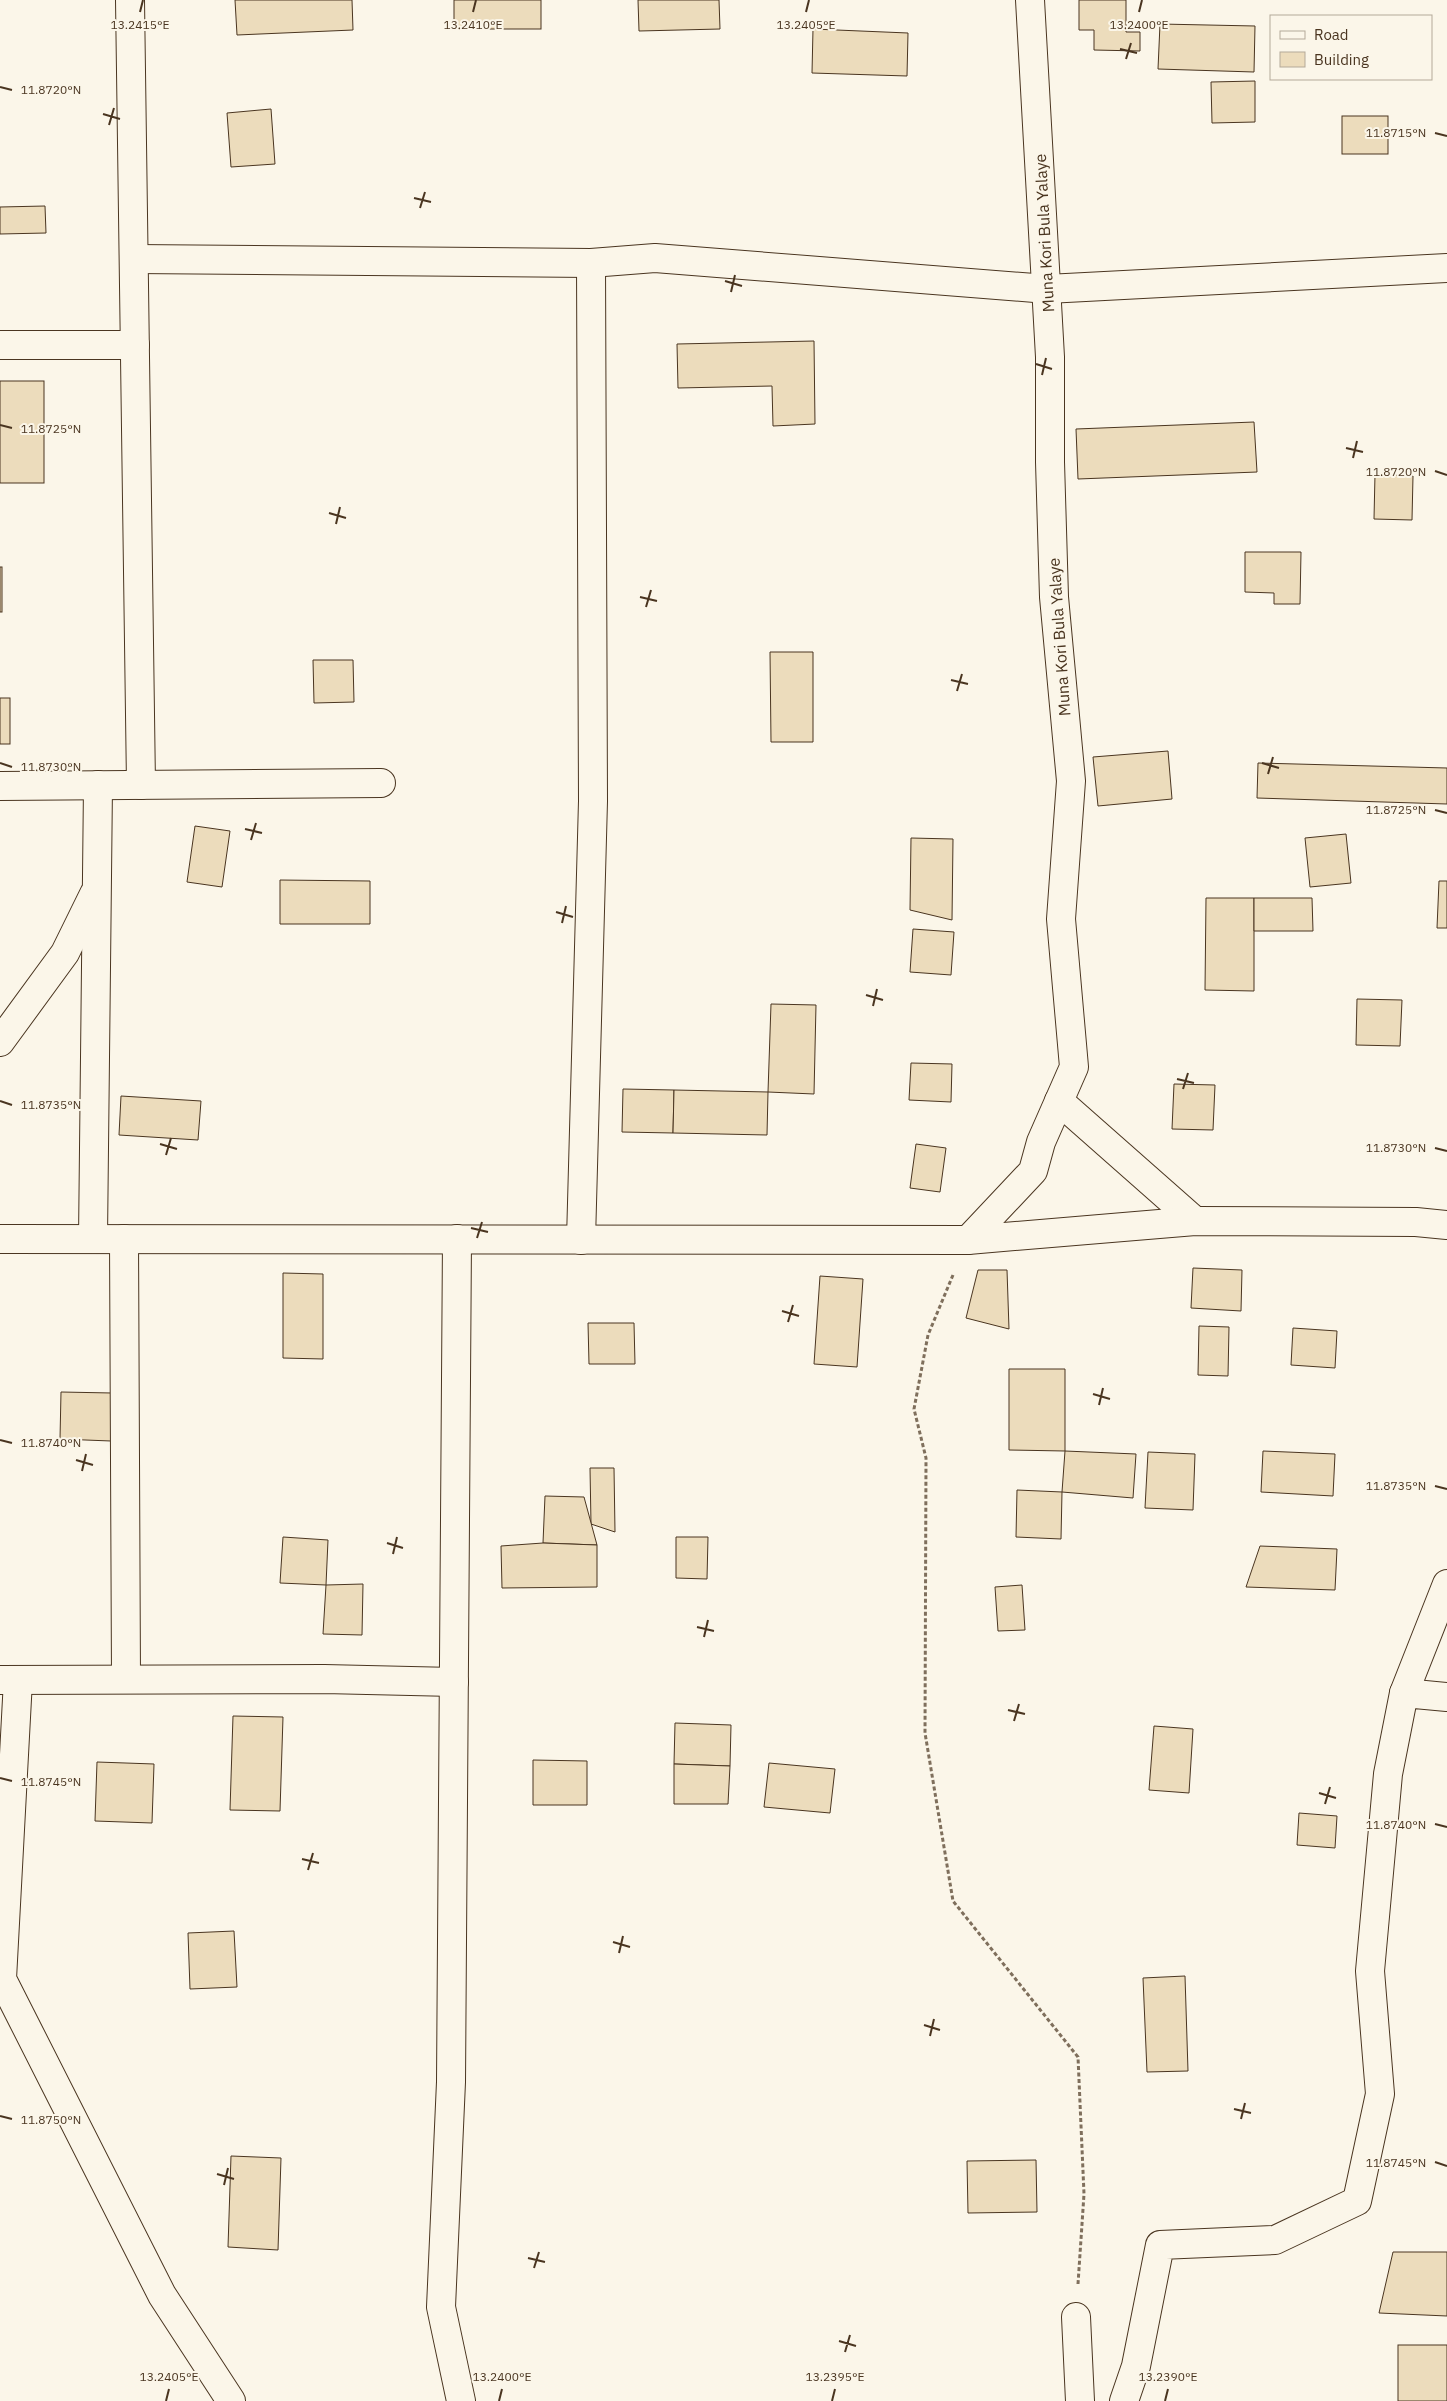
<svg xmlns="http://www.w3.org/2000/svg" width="1447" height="2401" font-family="'IBM Plex Sans',sans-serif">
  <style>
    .building { fill: #ecdcbc; stroke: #4a3520 }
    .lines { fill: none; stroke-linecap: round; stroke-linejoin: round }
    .street-casing { stroke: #4a3520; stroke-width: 30 }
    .path { stroke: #7f6f5c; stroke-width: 3; stroke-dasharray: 4 2.5; stroke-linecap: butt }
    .street { stroke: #fbf6e9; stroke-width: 28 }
    .ticks { fill: none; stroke: #4a3520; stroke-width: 2 }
    .labels { text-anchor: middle; stroke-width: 4; stroke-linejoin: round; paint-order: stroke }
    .street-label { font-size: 16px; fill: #4a3520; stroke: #fbf6e9 }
    .ticks-label { font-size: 12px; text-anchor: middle; fill: #4a3520; stroke: #fbf6e9; stroke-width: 4; stroke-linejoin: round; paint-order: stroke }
  </style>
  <rect width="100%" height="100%" fill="#fbf6e9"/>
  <g class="building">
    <polygon points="235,0 352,0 353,30 237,35"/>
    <rect x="454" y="0" width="87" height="29"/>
    <polygon points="638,0 719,0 720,29 639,31"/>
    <polygon points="1079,0 1126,0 1126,32 1140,32 1140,51 1094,50 1094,30 1079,30"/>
    <polygon points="1160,24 1255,26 1254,72 1158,69"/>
    <polygon points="813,29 908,33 907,76 812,73"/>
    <polygon points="1255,81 1255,122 1212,123 1211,82"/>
    <polygon points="271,109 275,164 231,167 227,113"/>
    <rect x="1342" y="116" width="46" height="38"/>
    <polygon points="45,206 46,233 0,234 0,207"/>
    <polygon points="814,341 815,424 773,426 772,386 678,388 677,344"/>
    <rect x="0" y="381" width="44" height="102"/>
    <polygon points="1254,422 1257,472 1078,479 1076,429"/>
    <polygon points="1375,474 1413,476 1412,520 1374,519"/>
    <polygon points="1245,552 1301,552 1300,604 1274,604 1274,593 1245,592"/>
    <rect x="0" y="567" width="2" height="45"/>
    <polygon points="770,652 813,652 813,742 771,742"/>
    <polygon points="313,660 353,660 354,702 314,703"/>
    <rect x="0" y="698" width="10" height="46"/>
    <polygon points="1168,751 1172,799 1098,806 1093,757"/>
    <polygon points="1258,763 1447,768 1447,804 1257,798"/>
    <polygon points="195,826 230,831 222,887 187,882"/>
    <polygon points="1346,834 1351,883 1310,887 1305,838"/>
    <polygon points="911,838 953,839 952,920 910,910"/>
    <polygon points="280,880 370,881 370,924 280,924"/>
    <polygon points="1439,881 1447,881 1447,928 1437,928"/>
    <polygon points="1206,898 1254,898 1254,991 1205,990"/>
    <polygon points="1254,898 1312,898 1313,931 1254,931"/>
    <polygon points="913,929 954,932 951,975 910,972"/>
    <polygon points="1357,999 1402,1000 1400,1046 1356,1045"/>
    <polygon points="771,1004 816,1005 814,1094 768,1092"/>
    <polygon points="911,1063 952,1064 951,1102 909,1100"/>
    <polygon points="1174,1084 1215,1085 1213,1130 1172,1129"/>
    <polygon points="623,1089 674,1090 673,1133 622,1132"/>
    <polygon points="674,1090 768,1092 767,1135 673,1133"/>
    <polygon points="121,1096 201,1101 198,1140 119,1135"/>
    <polygon points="916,1144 946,1148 940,1192 910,1188"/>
    <polygon points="1193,1268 1242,1270 1241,1311 1191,1308"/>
    <polygon points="978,1270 1007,1270 1009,1329 966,1318"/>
    <polygon points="283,1273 323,1274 323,1359 283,1358"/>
    <polygon points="820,1276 863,1279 857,1367 814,1364"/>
    <polygon points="588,1323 634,1323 635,1364 589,1364"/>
    <polygon points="1199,1326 1229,1327 1228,1376 1198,1375"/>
    <polygon points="1293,1328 1337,1331 1335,1368 1291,1365"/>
    <polygon points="1009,1369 1065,1369 1065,1451 1009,1450"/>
    <polygon points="61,1392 112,1393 111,1441 60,1439"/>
    <polygon points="1065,1451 1136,1454 1133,1498 1062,1492"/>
    <polygon points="1263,1451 1335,1454 1333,1496 1261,1492"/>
    <polygon points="1148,1452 1195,1454 1193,1510 1145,1508"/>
    <polygon points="590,1468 614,1468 615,1532 591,1524"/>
    <polygon points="1017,1490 1062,1492 1061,1539 1016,1537"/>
    <polygon points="545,1496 584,1497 597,1545 543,1543"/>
    <polygon points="283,1537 328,1540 326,1585 280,1583"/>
    <polygon points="676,1537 708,1537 707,1579 676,1578"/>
    <polygon points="543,1543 597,1545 597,1587 502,1588 501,1546"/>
    <polygon points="1260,1546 1337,1549 1335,1590 1246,1587"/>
    <polygon points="363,1584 362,1635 323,1634 326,1585"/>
    <polygon points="1022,1585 1025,1630 998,1631 995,1587"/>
    <polygon points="233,1716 283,1717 280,1811 230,1810"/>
    <polygon points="675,1723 731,1725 730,1766 674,1764"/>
    <polygon points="1154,1726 1193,1729 1189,1793 1149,1790"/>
    <polygon points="533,1760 587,1761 587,1805 533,1805"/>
    <polygon points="97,1762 154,1764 152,1823 95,1821"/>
    <polygon points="769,1763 835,1769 830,1813 764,1807"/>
    <polygon points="674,1764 730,1766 728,1804 674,1804"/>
    <polygon points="1299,1813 1337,1816 1335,1848 1297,1845"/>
    <polygon points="234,1931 237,1987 190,1989 188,1933"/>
    <polygon points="1185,1976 1188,2071 1147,2072 1143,1978"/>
    <polygon points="231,2156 281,2158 278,2250 228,2247"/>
    <polygon points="1036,2160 1037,2212 968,2213 967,2161"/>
    <polygon points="1393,2252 1447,2252 1447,2316 1379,2313"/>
    <rect x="1398" y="2345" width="49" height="56"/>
  </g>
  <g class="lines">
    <g class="street-casing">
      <g id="street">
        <polyline points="130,0 141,785"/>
        <polyline points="134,259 591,263 655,258 1047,289 1447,268"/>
        <polyline points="0,345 135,345"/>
        <polyline points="0,786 381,783"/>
        <polyline points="0,1042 65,953 94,894"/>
        <polyline points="1059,1101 1195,1221"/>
        <polyline points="0,1239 968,1240 1195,1221 1416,1222 1447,1225"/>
        <polyline points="93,1239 98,785"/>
        <polyline points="124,1239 126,1679"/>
        <polyline points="457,1239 451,2082 441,2307 461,2401"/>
        <polyline points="581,1240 593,801 591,263"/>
        <polyline points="968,1240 1033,1171 1041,1142 1074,1067 1061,919 1071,781 1054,597 1050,462 1050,357 1030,0"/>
        <polyline points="0,1680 324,1679 454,1682"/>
        <polyline points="18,1680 2,1979 162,2295 231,2401"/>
        <polyline points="1404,1693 1447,1584"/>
        <polyline points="1076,2317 1080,2401"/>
        <polyline points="1124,2401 1136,2366 1160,2245 1275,2240 1357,2201 1380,2094 1370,1971 1388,1774 1404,1693 1447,1697"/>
      </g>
    </g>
    <polyline class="path" points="953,1275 928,1335 914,1409 926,1458 925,1733 953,1901 1078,2057 1084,2194 1078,2284"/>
    <use href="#street" class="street"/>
  </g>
  <path class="ticks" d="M140,12L143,0M473,12L476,0M806,12L809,0M1139,12L1142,0M1120,49L1137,53M1126,59L1131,43M0,87L12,90M103,114L120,119M109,125L114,108M1435,133L1447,136M414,198L431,202M420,208L425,192M725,281L742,286M731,292L735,275M1036,364L1052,369M1042,375L1046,358M0,425L12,428M1346,448L1363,452M1353,458L1357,441M1435,471L1447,475M329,513L346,518M336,524L340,507M640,597L657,601M646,607L651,590M951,680L968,684M957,691L962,674M0,763L12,767M1262,763L1279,768M1268,774L1273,757M1435,810L1447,813M245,829L262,833M251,840L256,823M556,912L573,917M562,923L566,906M866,995L883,1000M873,1006L877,989M1177,1079L1194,1083M1183,1089L1188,1073M0,1101L12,1105M160,1144L177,1149M1435,1148L1447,1151M166,1155L171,1138M471,1228L488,1232M477,1238L482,1222M782,1311L799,1316M788,1322L793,1305M1093,1394L1110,1399M1099,1405L1103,1388M0,1440L12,1443M76,1460L93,1465M82,1471L86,1454M1435,1486L1447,1489M387,1543L403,1548M393,1554L397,1537M697,1627L714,1631M704,1637L708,1620M1008,1710L1025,1714M1014,1721L1019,1704M0,1778L12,1781M1319,1793L1336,1798M1325,1804L1330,1787M1435,1824L1447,1827M302,1859L319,1863M308,1870L313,1853M613,1942L630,1947M619,1953L623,1936M924,2025L940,2030M930,2036L934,2019M1234,2109L1251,2113M0,2116L12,2119M1241,2119L1245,2103M1435,2162L1447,2166M217,2174L234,2179M224,2185L228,2168M528,2258L545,2262M534,2268L539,2252M839,2341L856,2346M845,2352L850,2335M166,2401L169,2389M499,2401L502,2389M832,2401L835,2389M1165,2401L1168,2389"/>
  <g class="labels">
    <g class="street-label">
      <text transform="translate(1044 233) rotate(-93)" y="6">Muna Kori Bula Yalaye</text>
      <text transform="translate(1059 637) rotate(-94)" y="6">Muna Kori Bula Yalaye</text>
    </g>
  </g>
  <g class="ticks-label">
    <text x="140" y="29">13.2415°E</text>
    <text x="473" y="29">13.2410°E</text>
    <text x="806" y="29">13.2405°E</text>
    <text x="1139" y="29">13.2400°E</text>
    <text x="51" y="94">11.8720°N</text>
    <text x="1396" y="137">11.8715°N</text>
    <text x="51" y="433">11.8725°N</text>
    <text x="1396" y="476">11.8720°N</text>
    <text x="51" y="771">11.8730°N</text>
    <text x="1396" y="814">11.8725°N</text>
    <text x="51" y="1109">11.8735°N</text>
    <text x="1396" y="1152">11.8730°N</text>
    <text x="51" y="1447">11.8740°N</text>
    <text x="1396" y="1490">11.8735°N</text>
    <text x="51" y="1786">11.8745°N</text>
    <text x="1396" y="1829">11.8740°N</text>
    <text x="51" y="2124">11.8750°N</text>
    <text x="1396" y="2167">11.8745°N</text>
    <text x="169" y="2381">13.2405°E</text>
    <text x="502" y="2381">13.2400°E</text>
    <text x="835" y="2381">13.2395°E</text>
    <text x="1168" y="2381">13.2390°E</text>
  </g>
  <rect x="1270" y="15" width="162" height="65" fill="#fbf6e9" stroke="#b4a999"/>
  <rect x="1280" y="31" width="25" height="8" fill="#fbf6e9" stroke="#b4a999"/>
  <text x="1314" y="40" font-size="15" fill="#4a3520">Road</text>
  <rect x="1280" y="52" width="25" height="15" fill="#ecdcbc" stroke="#b4a999"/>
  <text x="1314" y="65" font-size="15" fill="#4a3520">Building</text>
</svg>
